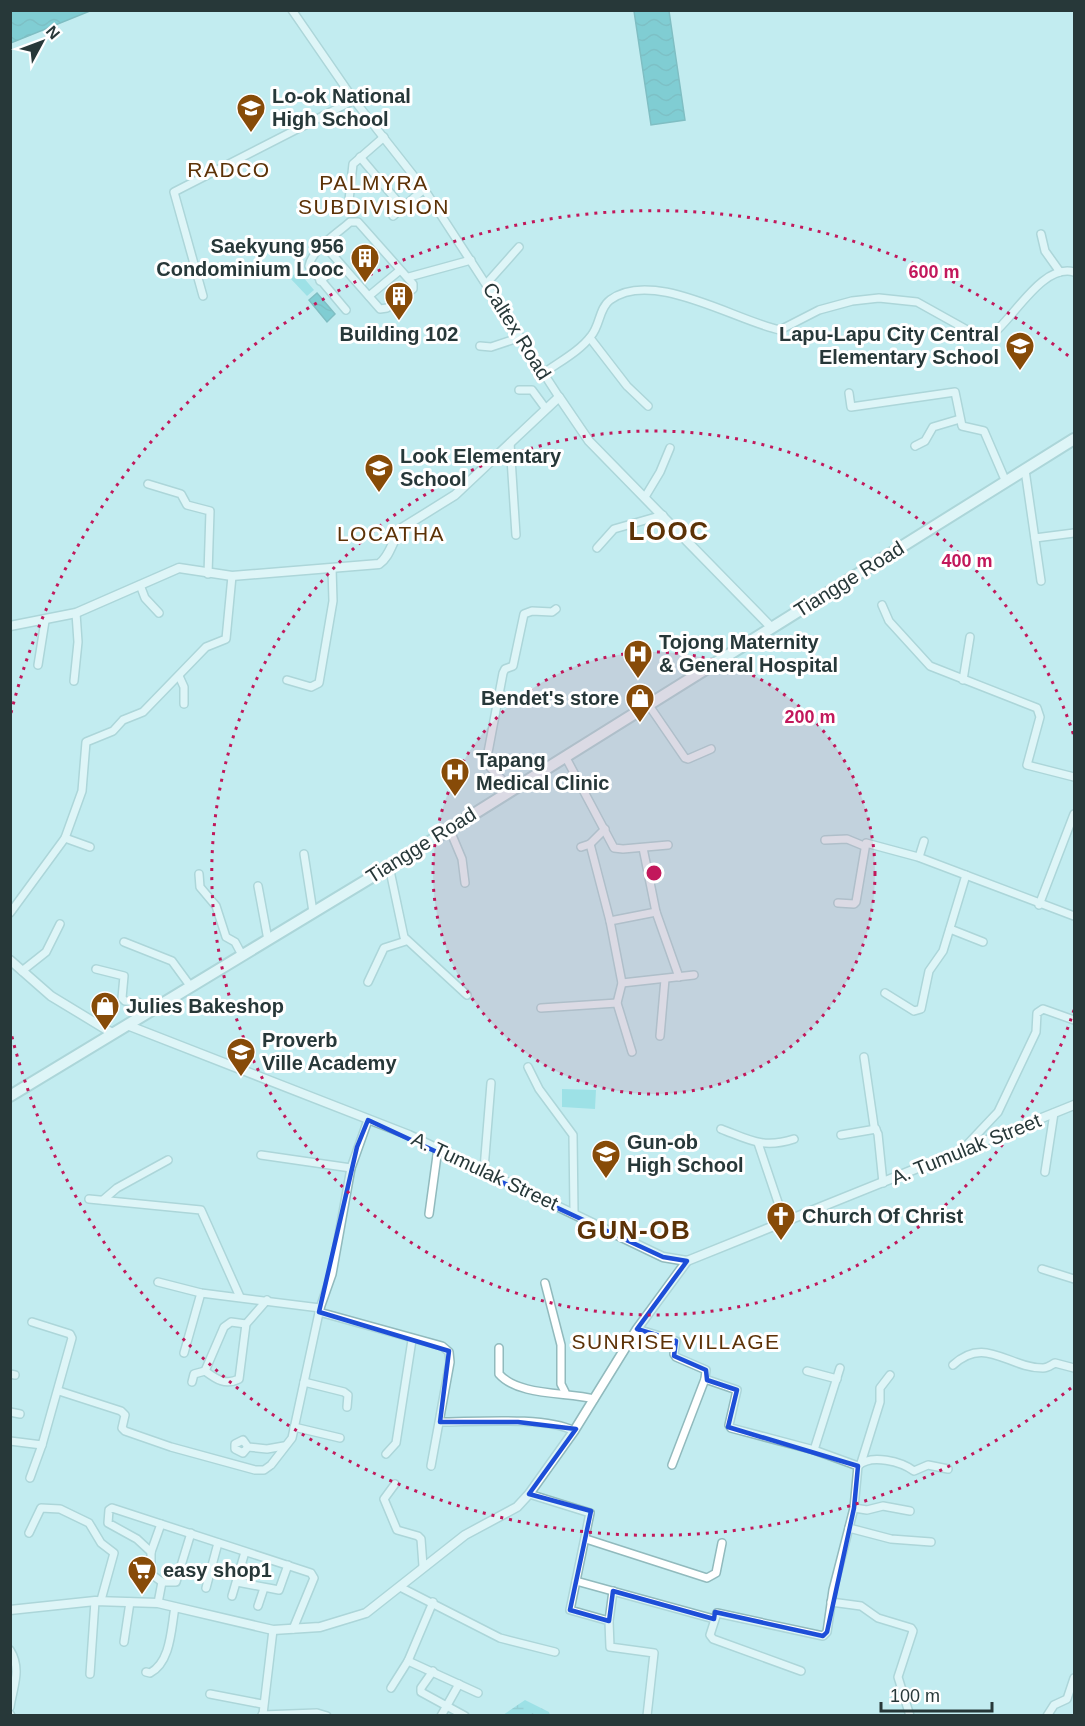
<svg xmlns="http://www.w3.org/2000/svg" width="1085" height="1726" font-family="Helvetica,sans-serif">
  <style>
    .grass { fill: #70d2da }
    .wetland { fill: url(#wetland-marsh) }
    .water { fill: url(#water-waves); stroke: #2d868c; stroke-width: 1.5 }
    .lines { fill: none; stroke-linecap: round; stroke-linejoin: round }
    .minor-casing { stroke: #91babd; stroke-width: 10 }
    .tertiary-casing { stroke: #91babd; stroke-width: 11 }
    .primary-casing { stroke: #91babd; stroke-width: 14 }
    .minor { stroke: #fff; stroke-width: 7 }
    .tertiary { stroke: #fff; stroke-width: 8 }
    .primary { stroke: #fff; stroke-width: 10 }
    .marked { fill: none; stroke: #1d4ed8; stroke-width: 4.5; stroke-linejoin: round }
    .ring { fill: none; stroke: #c2185b; stroke-width: 3; stroke-dasharray: 3 6 }
    .labels { text-anchor: middle; stroke-width: 6; stroke-linejoin: round; paint-order: stroke }
    .poi-label { font-size: 20px; font-weight: bold; fill: #273839; stroke: #fff; text-anchor: start }
    .street-label { font-size: 20px; fill: #273839; stroke: #fff }
    .neighbourhood-label { font-size: 21px; letter-spacing: 1.5px; fill: #5c3207; stroke: #fff }
    .district-label { font-size: 26px; font-weight: bold; letter-spacing: 1.5px; fill: #5c3207; stroke: #fff }
    .centre { fill: #c2185b; stroke: #fff; stroke-width: 3 }
    .ring-label { font-size: 18px; text-anchor: middle; font-weight: bold; fill: #c2185b; stroke: #fff; stroke-width: 6; stroke-linejoin: round; paint-order: stroke }
  </style>
  <defs>
    <pattern id="wetland-marsh" width="20" height="14" patternUnits="userSpaceOnUse" patternTransform="scale(1.5)"><rect width="20" height="14" fill="#70d2da"/><path d="M1 5h8M5 5V1M11 12h8M15 12V8" fill="none" stroke="#5cabb2"/></pattern>
    <pattern id="water-waves" width="16" height="10" patternUnits="userSpaceOnUse" patternTransform="scale(1.5)"><rect width="16" height="10" fill="#2fa7b0"/><path d="M0 5q4-4 8 0t8 0" fill="none" stroke="#288990"/></pattern>
  </defs>
  <rect width="100%" height="100%" fill="#c2ecf0"/>
  <g class="grass">
    <polygon points="298,271 314,290 307,296 290,278"/>
    <polygon points="562,1089 596,1090 595,1109 562,1107"/>
  </g>
  <polygon class="wetland" points="525,1700 549,1712 550,1715 503,1715"/>
  <g class="water">
    <polygon points="11,10 90,10 90,11 11,43"/>
    <polygon points="634,11 669,11 685,120 651,125"/>
    <polygon points="317,293 335,314 327,322 309,300"/>
  </g>
  <g class="lines">
    <g class="minor-casing">
      <g id="minor">
        <polyline points="292,10 354,100 424,189 559,397"/>
        <polyline points="360,157 403,208"/>
        <polyline points="349,200 353,164 384,137"/>
        <polyline points="393,216 424,189"/>
        <polyline points="1041,234 1045,251 1060,272"/>
        <path d="M324,245L380,309L387,308L413,289V284L358,222H350C338,233 312,249 309,266L346,310"/>
        <polyline points="409,277 471,260"/>
        <polyline points="320,281 340,264"/>
        <polyline points="487,283 519,247"/>
        <polyline points="203,296 174,192 354,100"/>
        <polyline points="369,296 399,271"/>
        <polyline points="590,338 627,386 648,406"/>
        <polyline points="480,346 491,347 521,337"/>
        <path d="M544,373C559,362 580,351 591,336C600,326 599,308 610,300C652,268 736,321 780,330L819,310L852,301L879,298L917,302L978,336L988,338C1012,322 1041,263 1074,272"/>
        <polyline points="519,390 532,390 546,409"/>
        <polyline points="849,393 851,407 955,392 962,426 984,431 1006,482"/>
        <polyline points="510,443 516,535"/>
        <polyline points="915,446 925,441 933,427 960,419"/>
        <polyline points="1025,470 1041,581"/>
        <polyline points="148,484 181,494 187,505 210,511 208,574"/>
        <polyline points="645,497 660,472 670,448"/>
        <polyline points="1035,538 1074,533"/>
        <polyline points="597,548 614,529 663,515"/>
        <polyline points="140,585 145,598 159,613"/>
        <polyline points="882,605 889,621 930,666 1037,708 1040,717 1027,765 1074,777"/>
        <polyline points="38,665 45,621"/>
        <polyline points="179,676 184,687 184,704"/>
        <polyline points="287,680 311,687 319,683 333,601 332,568"/>
        <polyline points="963,680 970,637"/>
        <polyline points="74,681 78,642 76,613"/>
        <polyline points="648,704 685,758 688,759 711,749"/>
        <polyline points="565,756 614,848 623,849 668,845"/>
        <polyline points="511,789 486,763 503,673 505,669 513,666 524,614 532,611 552,612 556,609"/>
        <polyline points="449,828 462,859 465,883"/>
        <polyline points="65,838 90,847"/>
        <polyline points="825,840 847,839 864,846"/>
        <polyline points="590,844 610,921 622,983 617,1003 632,1052"/>
        <polyline points="581,847 590,844 605,829"/>
        <polyline points="643,848 656,912 679,977"/>
        <polyline points="304,854 313,912"/>
        <polyline points="919,857 924,841"/>
        <polyline points="389,866 404,937 467,995"/>
        <polyline points="199,874 200,887 216,906 226,937 235,942 242,955"/>
        <polyline points="258,886 268,940"/>
        <polyline points="838,903 854,904 856,902 866,843 918,857 1074,916"/>
        <polyline points="1039,905 1074,814"/>
        <polyline points="10,913 65,838 82,791 86,742 113,731 123,720 143,712 206,647 226,639 232,576"/>
        <polyline points="610,921 656,912"/>
        <polyline points="950,929 983,942"/>
        <polyline points="124,942 172,961 191,987"/>
        <polyline points="96,969 124,976 122,998 125,1001 138,1002 148,1013"/>
        <polyline points="22,971 46,952 60,924"/>
        <polyline points="368,982 384,948 406,941"/>
        <polyline points="622,983 694,975"/>
        <polyline points="885,993 914,1011 921,1009 929,971 943,951 966,875"/>
        <polyline points="541,1008 617,1003"/>
        <polyline points="660,1036 665,979"/>
        <polyline points="864,1057 874,1126 878,1134 883,1183"/>
        <polyline points="528,1067 539,1089 573,1135 574,1212"/>
        <path d="M721,1129C750,1140 763,1149 794,1139"/>
        <polyline points="841,1135 876,1129"/>
        <polyline points="758,1143 784,1220"/>
        <polyline points="964,1148 998,1112 1036,1032 1037,1013 1043,1009 1074,1020"/>
        <polyline points="261,1155 351,1168"/>
        <polyline points="484,1169 491,1083"/>
        <polyline points="1045,1172 1054,1113"/>
        <polyline points="89,1199 201,1210 240,1297"/>
        <polyline points="103,1200 117,1188 168,1160"/>
        <polyline points="429,1214 438,1148"/>
        <polyline points="1042,1269 1074,1279"/>
        <polyline points="158,1282 201,1293 320,1308"/>
        <polyline points="545,1283 561,1345 561,1384 565,1392"/>
        <polyline points="319,1312 442,1346 449,1352 450,1362 431,1466"/>
        <polyline points="637,1329 676,1341 674,1354 676,1357 706,1370 705,1379 737,1390 729,1425 731,1428 814,1450 858,1466 854,1508 833,1590 827,1632 823,1636 717,1613 710,1635 713,1639 801,1671"/>
        <path d="M499,1348V1374C518,1396 566,1392 594,1399"/>
        <polyline points="184,1353 201,1293"/>
        <path d="M953,1365C985,1335 1008,1368 1043,1368C1048,1368 1051,1365 1055,1363L1074,1368"/>
        <polyline points="205,1371 224,1327 231,1322 246,1324"/>
        <polyline points="807,1371 837,1379"/>
        <polyline points="10,1374 15,1375"/>
        <path d="M192,1382L194,1374L205,1371C216,1379 225,1386 239,1379L246,1324L267,1300"/>
        <polyline points="304,1382 344,1392 348,1395 347,1407"/>
        <polyline points="59,1391 121,1411 125,1415 122,1428 125,1431 171,1447 255,1470 264,1470 271,1465 292,1438 320,1308 332,1274 351,1168 368,1120"/>
        <polyline points="10,1412 20,1414"/>
        <path d="M440,1422C474,1422 545,1416 574,1431"/>
        <polyline points="294,1427 340,1438"/>
        <polyline points="10,1441 42,1445"/>
        <polyline points="248,1447 243,1453 235,1449 235,1444 243,1440 248,1447 267,1449 284,1446"/>
        <polyline points="814,1450 840,1368"/>
        <polyline points="386,1454 396,1443 412,1340"/>
        <polyline points="861,1463 880,1402 880,1388 890,1375"/>
        <polyline points="672,1465 705,1379"/>
        <path d="M858,1466C871,1453 902,1462 914,1471L928,1465L948,1469"/>
        <polyline points="30,1478 42,1445 72,1338 70,1334 32,1322"/>
        <polyline points="395,1484 384,1499 397,1530 418,1536 421,1539 423,1566"/>
        <polyline points="529,1494 590,1513 570,1610 609,1621 610,1647 654,1653 647,1716"/>
        <polyline points="854,1508 867,1510 883,1506 910,1511"/>
        <polyline points="161,1524 151,1552 151,1574 162,1582 176,1582 191,1533"/>
        <polyline points="849,1528 891,1539 931,1542"/>
        <polyline points="29,1533 41,1508 60,1509 89,1523 101,1543 114,1553 101,1600"/>
        <polyline points="586,1539 707,1578 716,1573 722,1543"/>
        <polyline points="151,1552 137,1539 108,1523 109,1510 112,1508 311,1573 314,1578 293,1629"/>
        <polyline points="576,1581 714,1619"/>
        <polyline points="237,1582 279,1590 288,1565"/>
        <polyline points="400,1587 500,1638 555,1652"/>
        <polyline points="206,1588 218,1543"/>
        <polyline points="232,1596 245,1552"/>
        <polyline points="831,1602 861,1606 878,1618 911,1628 913,1631 898,1677 910,1716"/>
        <polyline points="158,1603 162,1582"/>
        <polyline points="258,1606 264,1588"/>
        <polyline points="609,1621 613,1591"/>
        <polyline points="124,1642 130,1602"/>
        <path d="M10,1650C22,1669 13,1687 10,1707"/>
        <polyline points="408,1661 478,1693"/>
        <polyline points="433,1671 421,1688 421,1692 465,1716"/>
        <path d="M146,1672L150,1673C171,1662 171,1629 175,1607"/>
        <polyline points="90,1674 95,1601"/>
        <polyline points="391,1688 408,1661 433,1602"/>
        <polyline points="210,1694 262,1704"/>
        <polyline points="10,1714 11,1716"/>
        <polyline points="263,1714 273,1630"/>
        <polyline points="262,1715 317,1713 327,1716"/>
        <polyline points="441,1716 459,1684"/>
        <polyline points="1047,1716 1054,1705 1067,1699 1074,1678"/>
      </g>
    </g>
    <g class="tertiary-casing">
      <g id="tertiary">
        <path d="M10,626L76,613L179,568L232,576L379,564C391,556 392,539 402,528L455,495L559,397L589,441L772,628"/>
        <polyline points="10,960 51,996 112,1033"/>
        <polyline points="127,1025 409,1135 663,1257 687,1261 1074,1105"/>
        <polyline points="10,1610 95,1601 158,1603 273,1630 320,1627 366,1613 465,1535 517,1507 529,1494 574,1431 637,1329 687,1261"/>
      </g>
    </g>
    <g class="primary-casing">
      <polyline id="primary" points="10,1096 413,852 1074,439"/>
    </g>
    <use href="#minor" class="minor"/>
    <use href="#tertiary" class="tertiary"/>
    <use href="#primary" class="primary"/>
  </g>
  <path d="M0 0H1085V1726H0ZM368,1120L663,1257L687,1261L637,1329L676,1341L674,1356L706,1370L707,1380L737,1390L728,1427L858,1466L854,1508L827,1632L823,1636L715,1612L714,1619L613,1591L609,1621L570,1610L591,1511L529,1494L576,1429L518,1422H440L449,1351L319,1312L357,1147Z" fill="#c2ecf0" fill-opacity=".55" fill-rule="evenodd"/>
  <path class="marked" d="M368,1120L663,1257L687,1261L637,1329L676,1341L674,1356L706,1370L707,1380L737,1390L728,1427L858,1466L854,1508L827,1632L823,1636L715,1612L714,1619L613,1591L609,1621L570,1610L591,1511L529,1494L576,1429L518,1422H440L449,1351L319,1312L357,1147Z"/>
  <circle cx="654" cy="873" r="221" fill="#c2185b" fill-opacity=".12"/>
  <g class="ring">
    <circle cx="654" cy="873" r="221"/>
    <path d="M1074 1010A442 442 0 1 1 1074 736"/>
    <path d="M1071 1388A663 663 0 0 1 11 1033M11 713A663 663 0 0 1 1071 358"/>
  </g>
  <defs>
    <g id="school-pin" transform="scale(1.5)"><path d="M0 17L-7.5 6A9.5 9.5 0 1 1 7.5 6Z" fill="#874b08" stroke="#fff"/><path d="M0-5L7-2L0 1L-7-2ZM-4 1L0 2.5L4 1V4Q0 6-4 4Z" fill="#fff"/></g>
    <g id="building-pin" transform="scale(1.5)"><path d="M0 17L-7.5 6A9.5 9.5 0 1 1 7.5 6Z" fill="#874b08" stroke="#fff"/><path d="M-4-6H4V6H1V3H-1V6H-4ZM-2.5-4.3h1.7v1.8h-1.7ZM.8-4.3h1.7v1.8H.8ZM-2.5-1h1.7V.8h-1.7ZM.8-1h1.7V.8H.8Z" fill="#fff"/></g>
    <g id="hospital-pin" transform="scale(1.5)"><path d="M0 17L-7.5 6A9.5 9.5 0 1 1 7.5 6Z" fill="#874b08" stroke="#fff"/><path d="M-5-5h3v3.5h4V-5h3V5h-3V1.5h-4V5h-3Z" fill="#fff"/></g>
    <g id="shop-pin" transform="scale(1.5)"><path d="M0 17L-7.5 6A9.5 9.5 0 1 1 7.5 6Z" fill="#874b08" stroke="#fff"/><path d="M-5-2.5h2.3a2.7 3.5 0 0 1 5.4 0H5L5.5 6h-11ZM-1.5-2.5h3a1.5 2.3 0 0 0-3 0Z" fill="#fff"/></g>
    <g id="church-pin" transform="scale(1.5)"><path d="M0 17L-7.5 6A9.5 9.5 0 1 1 7.5 6Z" fill="#874b08" stroke="#fff"/><path d="M-1.2-6h2.4v3.5h3.3v2.4h-3.3V6h-2.4V-.1h-3.3v-2.4h3.3Z" fill="#fff"/></g>
    <g id="supermarket-pin" transform="scale(1.5)"><path d="M0 17L-7.5 6A9.5 9.5 0 1 1 7.5 6Z" fill="#874b08" stroke="#fff"/><path d="M-6-5.5h2.5l.6 2H6L4.5 2H-2.5L-4.4-4H-6ZM-1.5 3.2a1.3 1.3 0 1 0 .1 0ZM3 3.2a1.3 1.3 0 1 0 .1 0Z" fill="#fff"/></g>
  </defs>
  <g fill-rule="evenodd">
    <use href="#school-pin" x="251" y="108"/>
    <use href="#building-pin" x="365" y="258"/>
    <use href="#building-pin" x="399" y="296"/>
    <use href="#school-pin" x="1020" y="346"/>
    <use href="#school-pin" x="379" y="468"/>
    <use href="#hospital-pin" x="638" y="654"/>
    <use href="#shop-pin" x="640" y="698"/>
    <use href="#hospital-pin" x="455" y="772"/>
    <use href="#shop-pin" x="105" y="1006"/>
    <use href="#school-pin" x="241" y="1052"/>
    <use href="#school-pin" x="606" y="1154"/>
    <use href="#church-pin" x="781" y="1216"/>
    <use href="#supermarket-pin" x="142" y="1570"/>
  </g>
  <g class="labels">
    <g class="poi-label">
      <text x="272" y="103">Lo-ok National<tspan x="272" dy="23">High School</tspan></text>
      <text x="344" y="253" text-anchor="end">Saekyung 956<tspan x="344" dy="23">Condominium Looc</tspan></text>
      <text x="399" y="341" text-anchor="middle">Building 102</text>
      <text x="999" y="341" text-anchor="end">Lapu-Lapu City Central<tspan x="999" dy="23">Elementary School</tspan></text>
      <text x="400" y="463">Look Elementary<tspan x="400" dy="23">School</tspan></text>
      <text x="659" y="649">Tojong Maternity<tspan x="659" dy="23">&amp; General Hospital</tspan></text>
      <text x="619" y="705" text-anchor="end">Bendet's store</text>
      <text x="476" y="767">Tapang<tspan x="476" dy="23">Medical Clinic</tspan></text>
      <text x="126" y="1013">Julies Bakeshop</text>
      <text x="262" y="1047">Proverb<tspan x="262" dy="23">Ville Academy</tspan></text>
      <text x="627" y="1149">Gun-ob<tspan x="627" dy="23">High School</tspan></text>
      <text x="802" y="1223">Church Of Christ</text>
      <text x="163" y="1577">easy shop1</text>
    </g>
    <g class="street-label">
      <text transform="translate(517 331) rotate(58)" y="7">Caltex Road</text>
      <text transform="translate(849 579) rotate(-32)" y="7">Tiangge Road</text>
      <text transform="translate(421 845) rotate(-32)" y="7">Tiangge Road</text>
      <text transform="translate(966 1149) rotate(-22)" y="7">A. Tumulak Street</text>
      <text transform="translate(485 1171) rotate(25)" y="7">A. Tumulak Street</text>
    </g>
    <g class="neighbourhood-label">
      <text x="229" y="177">RADCO</text>
      <text x="374" y="190">PALMYRA<tspan x="374" dy="24">SUBDIVISION</tspan></text>
      <text x="391" y="541">LOCATHA</text>
      <text x="676" y="1349">SUNRISE VILLAGE</text>
    </g>
    <g class="district-label">
      <text x="669" y="540">LOOC</text>
      <text x="634" y="1239">GUN-OB</text>
    </g>
  </g>
  <circle cx="654" cy="873" r="9" class="centre"/>
  <g class="ring-label">
    <text x="934" y="278">600 m</text>
    <text x="967" y="567">400 m</text>
    <text x="810" y="723">200 m</text>
  </g>
  <rect width="1085" height="1726" fill="none" stroke="#273839" stroke-width="24"/>
  <g transform="translate(42 42) rotate(49)" stroke="#ffffff" stroke-width="4.5" paint-order="stroke">
  <path d="M0-4.5L10 22L0 15L-10 22Z" fill="#273839"/>
  <text y="-9" font-size="16" font-weight="bold" text-anchor="middle" fill="#273839">N</text>
  </g>
  <path d="M881 1702v9h111v-9" fill="none" stroke="#273839" stroke-width="3"/>
  <text x="890" y="1702" font-size="18" fill="#273839" stroke="#ffffff" stroke-width="4.5" paint-order="stroke">100 m</text>
</svg>
